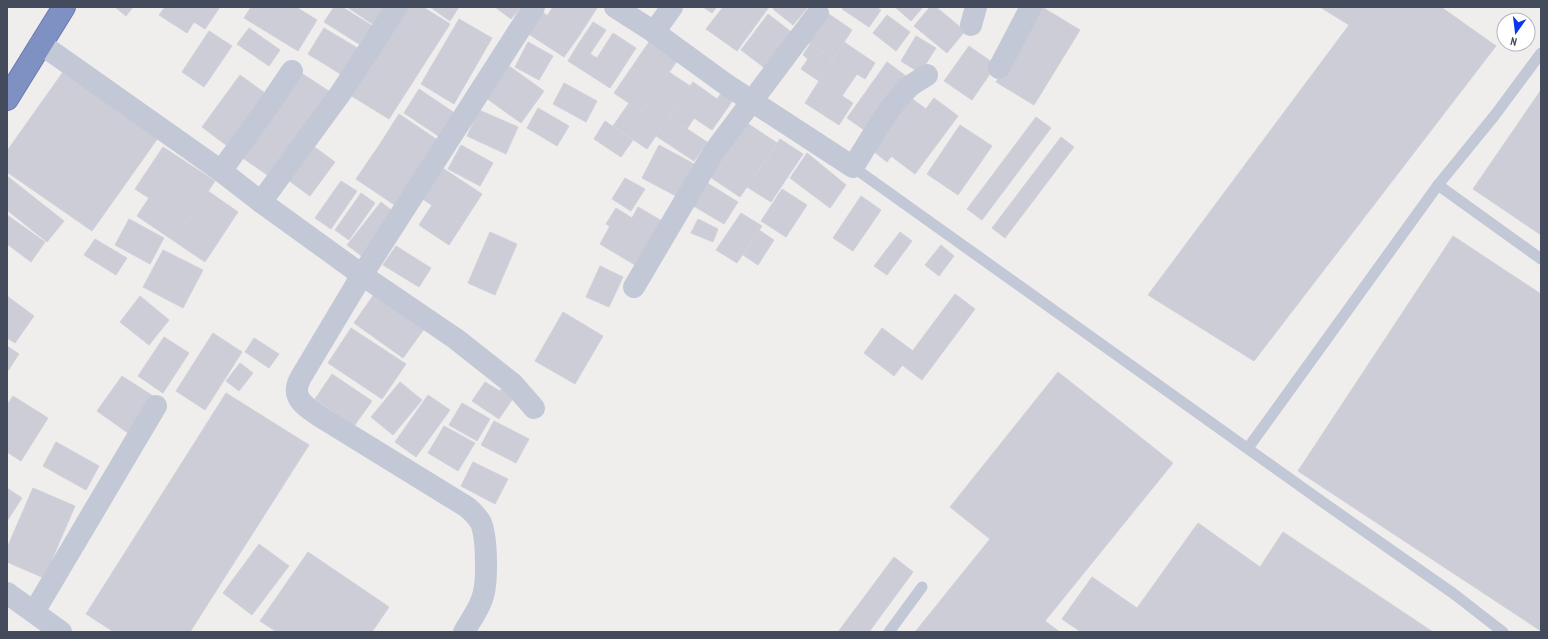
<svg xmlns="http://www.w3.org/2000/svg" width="1548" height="639" font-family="'PT Sans Narrow',sans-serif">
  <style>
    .building { fill: #cccdd6; stroke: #d0d1da }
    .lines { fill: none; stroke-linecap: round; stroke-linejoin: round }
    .highway-casing { stroke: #6b7aad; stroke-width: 24 }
    .lane { stroke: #c2c8d6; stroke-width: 11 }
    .street { stroke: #c2c8d6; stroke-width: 22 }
    .highway { stroke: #7f90c2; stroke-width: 22 }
  </style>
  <rect width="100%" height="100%" fill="#f0eded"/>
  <g class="building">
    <polygon points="115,7 133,7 126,16"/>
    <polygon points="165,7 220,7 205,29 194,22 187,33 159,15"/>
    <polygon points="251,7 296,7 317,20 298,51 244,18"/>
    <polygon points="334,7 342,7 379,30 367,49 324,22"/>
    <polygon points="347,7 391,7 377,27"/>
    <polygon points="405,7 423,7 450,24 389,119 350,95"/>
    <polygon points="430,7 459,7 450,21"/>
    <polygon points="495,7 521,7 511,19"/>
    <polygon points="553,7 595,7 597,8 579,36 547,16"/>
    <polygon points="703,7 717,7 712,13"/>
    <polygon points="723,7 769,7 737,51 706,29"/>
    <polygon points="774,7 808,7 793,25 773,9"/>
    <polygon points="844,7 876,7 881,10 869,27 842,9"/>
    <polygon points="895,7 923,7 911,21"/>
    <polygon points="930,7 936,7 965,31 947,53 914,26"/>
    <polygon points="1042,7 1080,30 1034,105 996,82"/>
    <polygon points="1320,7 1441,7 1496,46 1254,361 1148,295 1349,25"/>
    <polygon points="542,12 579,36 564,57 527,33"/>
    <polygon points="826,12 852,30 833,59 806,41"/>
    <polygon points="768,14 794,34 766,69 741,50"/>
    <polygon points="887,15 910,32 896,51 873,33"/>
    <polygon points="459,19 492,38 454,104 421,84"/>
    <polygon points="593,22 606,30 590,54 577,46"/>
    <polygon points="249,28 280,50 269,66 237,44"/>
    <polygon points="324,28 364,52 347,78 308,54"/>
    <polygon points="209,31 232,46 204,87 182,72"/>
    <polygon points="613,33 636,48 610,88 568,61 577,46 597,58"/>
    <polygon points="916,36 936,48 920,73 901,61"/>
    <polygon points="528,42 553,56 539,80 515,67"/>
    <polygon points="649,42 677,61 642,112 614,93"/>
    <polygon points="844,42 875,63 865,79 857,74 842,96 819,81"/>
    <polygon points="810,44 833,59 819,81 801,69 808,59 803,55"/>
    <polygon points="969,46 996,65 972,100 944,81"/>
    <polygon points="887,62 910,79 870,134 847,118"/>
    <polygon points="509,66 544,91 521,123 486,98"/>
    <polygon points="298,71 335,95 276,181 240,156"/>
    <polygon points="63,72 158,138 92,231 7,172 7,151"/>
    <polygon points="669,72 690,86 647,149 613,126 629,103 642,112"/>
    <polygon points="240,75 269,96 230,148 202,127"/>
    <polygon points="819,81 853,103 839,125 805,103"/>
    <polygon points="693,82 717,99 722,92 733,100 712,130 694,118 687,129 669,117"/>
    <polygon points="564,83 597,101 586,122 553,104"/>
    <polygon points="419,89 462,118 446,141 404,113"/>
    <polygon points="1541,90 1541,235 1473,189"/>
    <polygon points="907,95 926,109 887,162 868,147"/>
    <polygon points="934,98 958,116 915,174 891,156"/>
    <polygon points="538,108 569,126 557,146 527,128"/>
    <polygon points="479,110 518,127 506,154 467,136"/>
    <polygon points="399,114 445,145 426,174 380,144"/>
    <polygon points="669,117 707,142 694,161 656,136"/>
    <polygon points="1036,117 1051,128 982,220 967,209"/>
    <polygon points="741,119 777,143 756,174 720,150"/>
    <polygon points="605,121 633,140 621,157 594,139"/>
    <polygon points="960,125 992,146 958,195 927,174"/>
    <polygon points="1061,137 1074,147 1005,238 992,228"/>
    <polygon points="780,139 803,154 771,202 747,187"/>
    <polygon points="380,144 426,174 402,210 356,179"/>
    <polygon points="461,145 493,163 480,186 448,169"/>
    <polygon points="659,145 694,164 676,196 642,178"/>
    <polygon points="313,146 335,162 310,196 288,180"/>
    <polygon points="163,147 215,181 187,223 135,189"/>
    <polygon points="720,150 756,174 740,197 704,173"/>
    <polygon points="807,153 846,185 830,208 790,178"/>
    <polygon points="441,167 482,194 462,225 421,198"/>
    <polygon points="7,176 64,221 47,242 7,210"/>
    <polygon points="625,178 645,189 631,211 612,199"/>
    <polygon points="341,181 357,191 331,229 315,218"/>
    <polygon points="704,181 738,202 724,224 690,204"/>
    <polygon points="782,189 807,205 786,237 761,221"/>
    <polygon points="208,191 238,212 205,262 137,216 149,198 187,223"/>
    <polygon points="361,193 375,203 349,240 335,230"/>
    <polygon points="861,196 881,210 853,251 833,238"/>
    <polygon points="381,202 396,214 363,257 347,245"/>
    <polygon points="432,205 462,225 449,245 419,225"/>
    <polygon points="638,207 662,221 646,247 606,224 616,208 632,218"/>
    <polygon points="741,213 762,226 737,263 716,250"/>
    <polygon points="7,215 45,242 31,262 7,244"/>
    <polygon points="129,219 164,238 150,264 115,245"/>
    <polygon points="698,219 718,229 713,242 691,233"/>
    <polygon points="610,226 646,247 635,265 600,244"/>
    <polygon points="759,230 774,240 758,265 743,255"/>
    <polygon points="490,232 517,244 495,295 468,283"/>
    <polygon points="900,232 912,241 887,275 874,266"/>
    <polygon points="1453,236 1541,294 1541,631 1298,471"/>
    <polygon points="95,239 127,258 116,275 84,255"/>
    <polygon points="941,245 954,256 939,276 925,265"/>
    <polygon points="396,246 431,268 419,287 383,265"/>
    <polygon points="163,250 203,270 183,308 143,287"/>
    <polygon points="600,266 623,277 609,307 586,297"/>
    <polygon points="377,290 427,325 403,358 354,323"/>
    <polygon points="955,294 975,309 922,380 902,365"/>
    <polygon points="7,296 34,316 15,343 7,338"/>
    <polygon points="140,296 169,320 149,345 120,322"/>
    <polygon points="563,312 603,336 575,384 535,361"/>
    <polygon points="351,328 406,364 382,399 328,363"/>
    <polygon points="882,328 913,351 894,376 864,353"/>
    <polygon points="213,333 242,352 205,410 176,391"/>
    <polygon points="164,337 189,353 163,393 138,376"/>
    <polygon points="254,338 279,354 269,368 245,352"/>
    <polygon points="7,346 19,354 7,372"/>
    <polygon points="240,363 253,373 239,391 226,381"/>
    <polygon points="1058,372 1173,463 1045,621 1060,632 915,632 990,539 950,507"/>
    <polygon points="332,374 372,401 354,426 315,399"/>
    <polygon points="122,376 153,396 128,433 97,411"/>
    <polygon points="400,382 422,400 393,435 371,417"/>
    <polygon points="485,382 500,391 506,383 518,391 499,419 472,401"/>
    <polygon points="226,393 309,445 190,632 114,632 86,614"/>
    <polygon points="428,395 450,410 416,457 395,442"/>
    <polygon points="13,396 48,418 21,461 7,452 7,405"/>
    <polygon points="462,403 490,419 477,441 449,425"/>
    <polygon points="494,421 529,439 516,463 481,445"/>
    <polygon points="444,426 475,443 458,471 428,453"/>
    <polygon points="56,442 99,466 86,490 43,466"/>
    <polygon points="473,462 508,479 495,504 461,486"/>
    <polygon points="7,488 22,498 7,521"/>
    <polygon points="33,488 75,506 44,578 7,562 7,548"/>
    <polygon points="1198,523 1260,567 1283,532 1433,632 1081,632 1062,619 1092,577 1137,608"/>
    <polygon points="259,544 289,566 252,615 223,593"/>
    <polygon points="308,552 389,607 372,632 277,632 260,621"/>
    <polygon points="894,557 913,572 869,632 838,632"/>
  </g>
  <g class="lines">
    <g class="highway-casing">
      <polyline id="highway" points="7,99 64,7"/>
    </g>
    <g class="lane">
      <polyline points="853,167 1324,503 1454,594 1503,632"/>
      <polyline points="1438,185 1541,259"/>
      <polyline points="1248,448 1438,185 1495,115 1541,53"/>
      <polyline points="889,632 922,587"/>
    </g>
    <g class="street">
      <path d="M615,7L654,32L724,83L853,167C869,142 887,108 909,87C914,83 921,79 927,75"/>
      <polyline points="971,25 976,7"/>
      <polyline points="654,32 672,7"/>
      <polyline points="41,44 221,171 261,202 362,275 456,339 513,384 534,408"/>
      <polyline points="999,68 1031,7"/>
      <polyline points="221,171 269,105 292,71"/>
      <polyline points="261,202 340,94 397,7"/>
      <polyline points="634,287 713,153 818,13"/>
      <polyline points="7,593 61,632"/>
      <polyline points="34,612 156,406"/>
      <path d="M464,632C470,621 478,611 482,599C488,584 487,538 481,523C477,516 473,512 467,507L324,419C308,408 288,399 301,377L362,275L534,7"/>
    </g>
    <use href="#highway" class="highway"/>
  </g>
  <rect width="1548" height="639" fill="none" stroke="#444b5c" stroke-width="16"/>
  <g transform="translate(1516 32) rotate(194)"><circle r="19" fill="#ffffff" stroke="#b4b7be"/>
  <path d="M0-3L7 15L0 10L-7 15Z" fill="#0735f0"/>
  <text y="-6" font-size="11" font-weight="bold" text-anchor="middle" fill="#444b5c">N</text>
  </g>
</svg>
